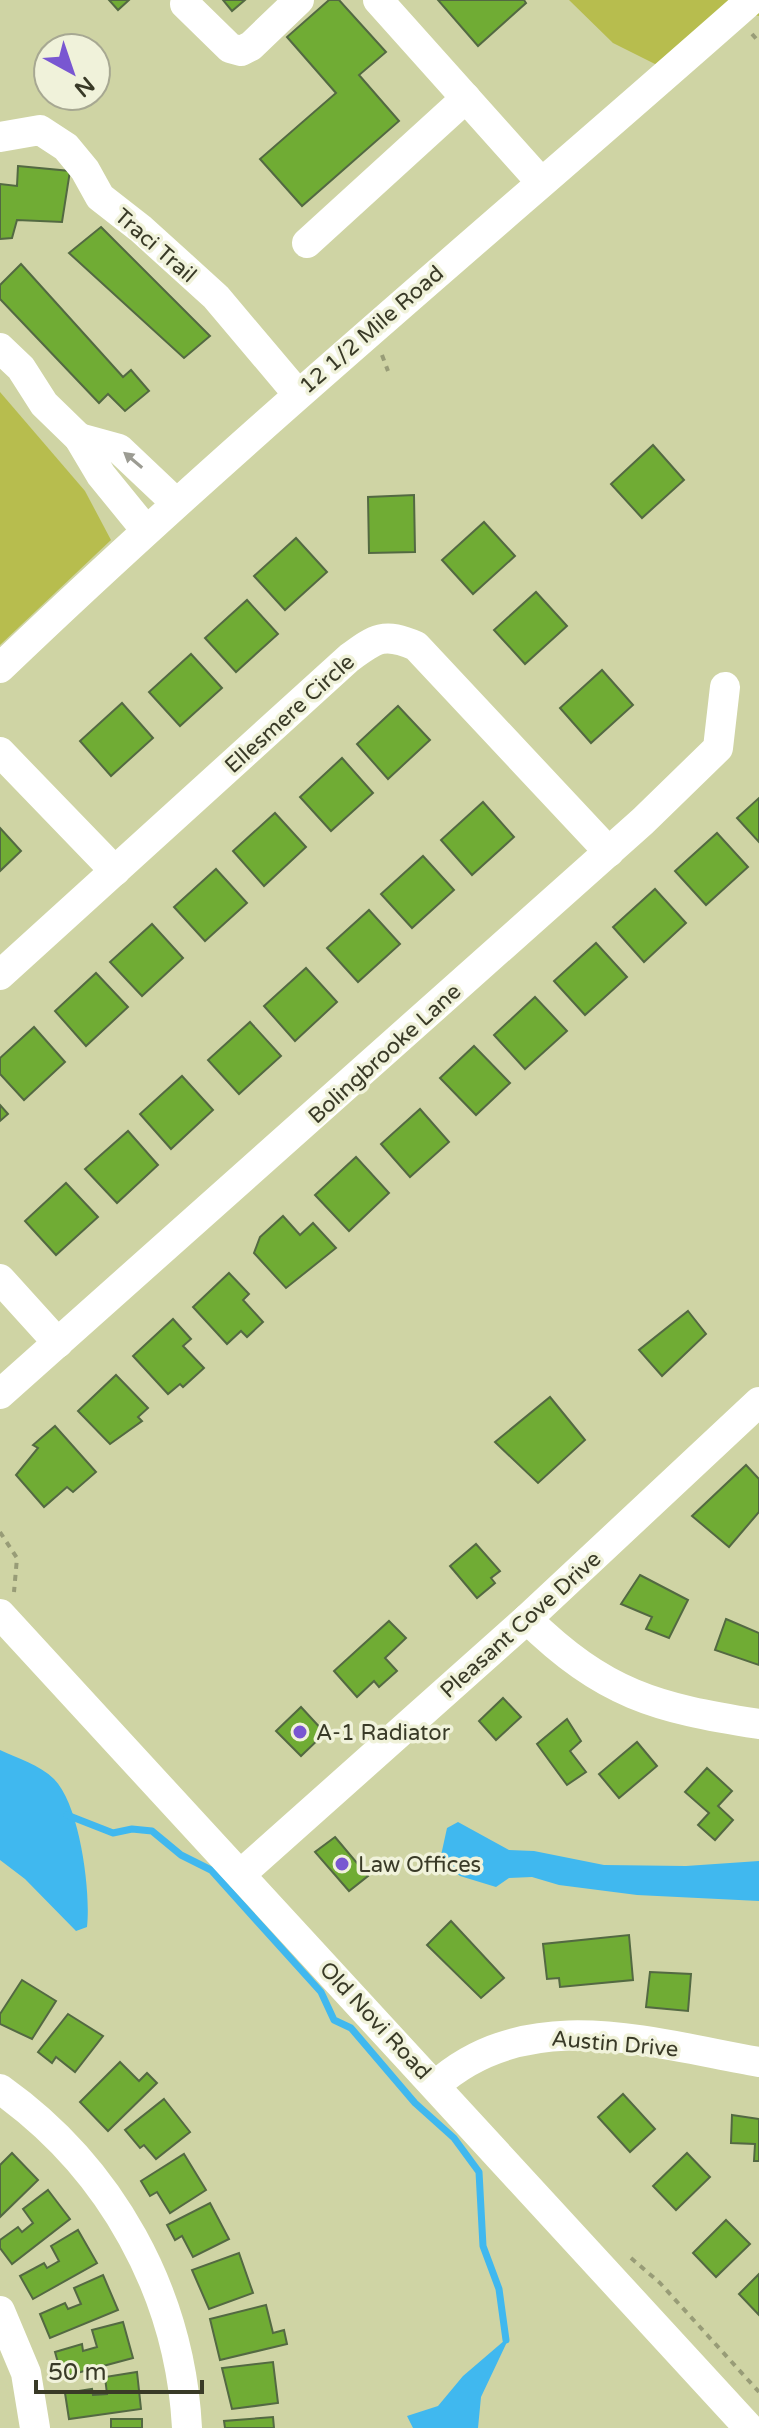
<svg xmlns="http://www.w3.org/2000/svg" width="759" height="2428" font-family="'Varela Round',sans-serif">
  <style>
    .green { fill: #b7bd4e }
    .water { fill: #40b8ef }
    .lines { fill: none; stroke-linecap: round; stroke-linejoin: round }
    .stream { stroke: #40b8ef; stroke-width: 7 }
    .building { fill: #70ac34; stroke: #536942; stroke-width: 2 }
    .path { stroke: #989c77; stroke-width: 4; stroke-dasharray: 6 6; stroke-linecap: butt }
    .minor { stroke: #fff; stroke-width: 30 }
    .oneway { fill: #9c9c93 }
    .poi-dot { fill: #7957d1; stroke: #f0f2da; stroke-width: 3 }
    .labels { text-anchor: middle; stroke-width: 7; stroke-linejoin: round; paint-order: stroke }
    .street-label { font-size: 22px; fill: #393a27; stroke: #f0f2da }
    .poi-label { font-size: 22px; fill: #393a27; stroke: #f0f2da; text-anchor: start }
  </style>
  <rect width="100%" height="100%" fill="#cfd4a4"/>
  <g class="green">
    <polygon points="569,0 759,0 759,16 728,9 657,65 613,43"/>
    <polygon points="0,392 85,491 111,540 0,645"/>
  </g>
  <g class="water">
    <path d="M0,1750C17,1758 40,1765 54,1779C80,1805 91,1892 87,1927L76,1931L25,1879L0,1860Z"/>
    <polygon points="458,1822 509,1850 534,1851 604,1865 686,1866 759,1861 759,1901 637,1895 559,1885 532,1877 509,1878 496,1887 460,1876 440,1860 447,1828"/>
    <polygon points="505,2340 507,2342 481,2397 478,2428 413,2428 407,2416 438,2406 463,2376"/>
  </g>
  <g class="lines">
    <polyline class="stream" points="67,1815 113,1833 132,1829 152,1831 181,1855 211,1870 321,1992 334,2020 351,2028 415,2103 454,2138 479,2172 483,2246 499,2289 506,2340"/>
  </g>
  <g class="building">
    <polygon points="109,0 129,0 118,10"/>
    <polygon points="223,0 245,0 232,11"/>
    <polygon points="329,0 339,0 386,52 359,75 399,121 302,206 260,159 336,93 287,37"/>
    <polygon points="438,0 524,0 526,3 478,46"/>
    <polygon points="18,166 70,171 62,222 17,220 12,238 0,239 0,184 17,186"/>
    <polygon points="101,227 210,336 184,358 69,253"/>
    <polygon points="21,264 123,377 131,370 149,391 125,411 108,394 99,403 0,299 0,285"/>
    <polygon points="653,445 684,480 642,518 611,484"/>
    <polygon points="414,495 415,552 369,553 368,497"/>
    <polygon points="484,522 515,556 473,594 442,560"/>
    <polygon points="296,538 327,572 285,610 254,576"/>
    <polygon points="536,592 567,626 525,664 494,630"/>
    <polygon points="247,600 278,634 236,672 205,638"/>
    <polygon points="191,654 222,688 180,726 149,692"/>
    <polygon points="602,670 633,705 591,743 560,708"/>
    <polygon points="122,703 153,738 111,776 80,741"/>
    <polygon points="398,706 430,740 388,779 357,744"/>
    <polygon points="342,758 373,793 331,831 300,797"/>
    <polygon points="759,798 759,842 737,818"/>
    <polygon points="483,802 514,837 472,875 441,840"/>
    <polygon points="275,813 306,847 264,886 233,851"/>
    <polygon points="0,828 21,851 0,871"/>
    <polygon points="717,833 748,867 706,905 675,871"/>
    <polygon points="423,856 454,890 412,928 381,894"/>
    <polygon points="216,869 247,903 205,941 174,907"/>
    <polygon points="655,889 686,923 644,962 613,927"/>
    <polygon points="369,910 400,944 358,982 327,948"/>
    <polygon points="152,924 183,958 142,996 110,962"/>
    <polygon points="596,943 627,977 585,1015 554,981"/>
    <polygon points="306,968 337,1002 295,1041 264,1006"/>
    <polygon points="96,973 128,1007 86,1046 55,1011"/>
    <polygon points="535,997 567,1031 525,1069 494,1035"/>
    <polygon points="250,1022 281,1056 239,1094 208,1060"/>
    <polygon points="34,1027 65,1062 24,1100 0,1074 0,1058"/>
    <polygon points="474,1046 510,1083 476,1115 440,1078"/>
    <polygon points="182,1076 213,1110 171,1149 140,1114"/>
    <polygon points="0,1105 8,1114 0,1121"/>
    <polygon points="420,1109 449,1142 410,1177 381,1144"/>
    <polygon points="128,1131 158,1165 117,1203 85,1169"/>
    <polygon points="356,1157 389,1193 349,1231 315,1195"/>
    <polygon points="66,1183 98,1217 56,1255 25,1221"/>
    <polygon points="283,1216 300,1235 313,1223 336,1248 286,1288 254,1253 260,1237"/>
    <polygon points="229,1273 249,1294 243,1300 263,1322 247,1337 241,1331 227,1344 193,1307"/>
    <polygon points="688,1311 706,1334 662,1376 639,1350"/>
    <polygon points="173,1319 191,1339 183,1346 204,1368 183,1387 180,1384 168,1394 133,1356"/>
    <polygon points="116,1375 148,1408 138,1417 142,1421 110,1444 78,1411"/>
    <polygon points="550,1397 585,1440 538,1483 495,1442"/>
    <polygon points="55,1426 96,1472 73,1492 67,1487 44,1507 16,1475 38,1448 33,1445"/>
    <polygon points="746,1465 759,1479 759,1512 729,1547 692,1516"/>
    <polygon points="476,1544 500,1571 491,1578 495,1583 477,1598 450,1566"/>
    <polygon points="640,1575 688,1600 669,1638 646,1629 652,1617 621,1604"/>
    <polygon points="726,1619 759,1633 759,1665 715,1650"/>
    <polygon points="389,1621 406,1638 385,1658 397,1671 379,1687 374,1681 357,1697 334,1671"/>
    <polygon points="503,1698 521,1717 496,1740 479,1721"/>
    <polygon points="301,1707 325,1733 301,1756 276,1731"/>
    <polygon points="567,1719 581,1741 570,1751 586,1772 567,1785 537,1744"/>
    <polygon points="637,1742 657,1766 619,1798 599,1774"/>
    <polygon points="707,1768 732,1791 718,1806 733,1820 715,1840 698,1825 709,1813 685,1792"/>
    <polygon points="335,1837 368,1876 349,1891 315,1852"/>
    <polygon points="451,1921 504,1978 481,1998 427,1945"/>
    <polygon points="629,1935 633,1980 560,1987 559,1978 547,1979 543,1944"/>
    <polygon points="650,1972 691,1974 688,2011 646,2007"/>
    <polygon points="22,1980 56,2001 32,2039 0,2024 0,2014"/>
    <polygon points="68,2014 103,2036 75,2072 56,2057 52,2063 38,2052"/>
    <polygon points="120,2062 139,2081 147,2073 157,2083 108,2131 80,2102"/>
    <polygon points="623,2094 655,2129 630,2152 598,2117"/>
    <polygon points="164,2099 190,2132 156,2159 144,2145 140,2148 125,2130"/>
    <polygon points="732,2115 759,2119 759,2161 754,2161 755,2144 731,2143"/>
    <polygon points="12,2153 38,2180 0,2217 0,2165"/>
    <polygon points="687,2153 710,2177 676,2210 653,2186"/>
    <polygon points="184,2154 206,2190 170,2213 157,2192 150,2196 141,2181"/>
    <polygon points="48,2190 70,2219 12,2264 0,2248 0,2240 18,2227 22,2232 33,2223 23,2209"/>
    <polygon points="210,2203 229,2239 193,2257 182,2236 175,2240 167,2225"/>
    <polygon points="726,2220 750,2244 716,2277 693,2253"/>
    <polygon points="78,2230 97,2263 33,2299 20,2276 44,2263 47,2268 59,2261 51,2246"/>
    <polygon points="239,2253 253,2293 209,2309 192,2270"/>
    <polygon points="759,2274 759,2315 739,2294"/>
    <polygon points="103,2275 118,2310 50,2338 40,2314 65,2303 68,2309 81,2304 74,2288"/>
    <polygon points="266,2305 273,2333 284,2330 287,2344 220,2360 210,2319"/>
    <polygon points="123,2322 133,2358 62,2377 55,2352 82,2344 83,2351 97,2347 92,2330"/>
    <polygon points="273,2362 278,2403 232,2409 222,2368"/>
    <polygon points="137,2372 141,2409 69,2419 65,2393 92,2389 93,2395 107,2394 105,2377"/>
    <polygon points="273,2417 274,2428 225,2428 224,2421"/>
    <rect x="111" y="2419" width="31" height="9"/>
  </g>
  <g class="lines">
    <g class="path">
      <polyline points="752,34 759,42"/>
      <polyline points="382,355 388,371"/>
      <polyline points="0,1532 17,1558 14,1592"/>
      <polyline points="631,2258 660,2283 759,2392"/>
    </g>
    <g class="minor">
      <polyline points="378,0 540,181"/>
      <polyline points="185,4 230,48 241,51 251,46 299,0"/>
      <polyline points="0,137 40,130 66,147 85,170 100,197 141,229 216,297 297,393"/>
      <polyline points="307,243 466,98"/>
      <polyline points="0,348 21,368 44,404 79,438 101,475 145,529"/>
      <polyline points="79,438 119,449 175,502"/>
      <path d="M0,668C242,436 500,222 751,0"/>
      <polyline points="0,752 115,871"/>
      <path d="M0,975L349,658C376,638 384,632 416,646L609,852"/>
      <polyline points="0,1279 58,1343"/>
      <polyline points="0,1394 643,821 718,748 725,687"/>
      <polyline points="0,1614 749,2428"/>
      <path d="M527,1619C604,1694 655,1708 759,1724"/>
      <polyline points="241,1874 527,1619 759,1402"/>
      <path d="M436,2085C527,2003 651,2043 759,2062"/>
      <path d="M0,2089C111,2168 180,2292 187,2428"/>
      <polyline points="0,2311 26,2373 35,2428"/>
    </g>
  </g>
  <defs><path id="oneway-solid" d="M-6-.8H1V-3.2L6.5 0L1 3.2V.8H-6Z" transform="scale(2)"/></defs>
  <use class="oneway" href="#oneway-solid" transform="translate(133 460) rotate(-140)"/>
  <g class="poi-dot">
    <circle cx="300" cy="1732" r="8"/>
    <circle cx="342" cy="1864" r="8"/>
  </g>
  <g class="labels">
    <g class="street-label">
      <text transform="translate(156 245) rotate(41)" y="8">Traci Trail</text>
      <text transform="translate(371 329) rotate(-41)" y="8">12 1/2 Mile Road</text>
      <text transform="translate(289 713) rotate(-42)" y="8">Ellesmere Circle</text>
      <text transform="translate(384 1053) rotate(-42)" y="8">Bolingbrooke Lane</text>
      <text transform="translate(520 1624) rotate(-42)" y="8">Pleasant Cove Drive</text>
      <text transform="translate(376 2020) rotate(47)" y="8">Old Novi Road</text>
      <text transform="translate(615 2043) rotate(5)" y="8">Austin Drive</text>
    </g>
    <g class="poi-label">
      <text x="316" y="1740">A-1 Radiator</text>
      <text x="358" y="1872">Law Offices</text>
    </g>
  </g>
  <g transform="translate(72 72) rotate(140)"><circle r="38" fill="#f0f2da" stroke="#a7a892" stroke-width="2"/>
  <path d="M0-6L14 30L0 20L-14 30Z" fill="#7957d1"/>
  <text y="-12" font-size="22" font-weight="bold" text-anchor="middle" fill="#393a27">N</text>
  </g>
  <path d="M36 2380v12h166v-12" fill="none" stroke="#393a27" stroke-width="4"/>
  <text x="48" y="2380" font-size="24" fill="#393a27" stroke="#f0f2da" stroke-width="6" paint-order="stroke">50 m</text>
</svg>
